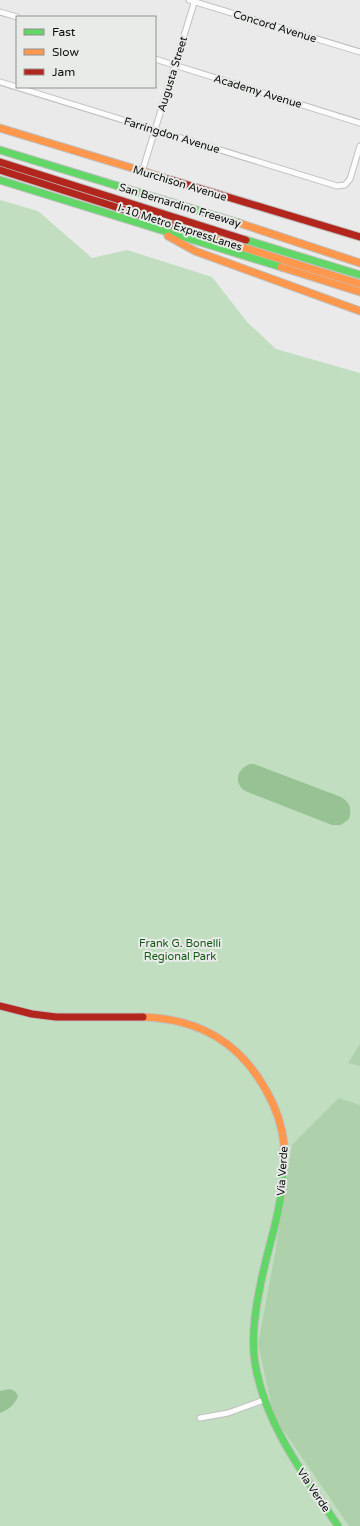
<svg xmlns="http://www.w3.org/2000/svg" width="360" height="1526" font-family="'Varela Round',sans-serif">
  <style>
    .green { fill: #c1dfc0 }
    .forest { fill: #aed1ac }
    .water { fill: #96c294 }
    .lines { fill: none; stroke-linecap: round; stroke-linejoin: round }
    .street-casing { stroke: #bfc0bf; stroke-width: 7 }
    .fast-casing { stroke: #bfc0bf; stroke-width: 9 }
    .slow-casing { stroke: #bfc0bf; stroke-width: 9 }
    .jam-casing { stroke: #bfc0bf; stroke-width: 9 }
    .street { stroke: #fcfcfc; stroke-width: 5 }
    .fast { stroke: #63d668; stroke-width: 7 }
    .slow { stroke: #ff974d; stroke-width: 7 }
    .jam { stroke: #b3261e; stroke-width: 7 }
    .labels { text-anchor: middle; stroke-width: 4; stroke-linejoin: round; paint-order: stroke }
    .street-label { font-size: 11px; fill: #0b0c0b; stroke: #e8ebe8 }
    .park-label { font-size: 11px; fill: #165718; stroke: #e8ebe8 }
  </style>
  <rect width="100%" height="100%" fill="#e9eae9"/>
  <polygon class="green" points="0,200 38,211 92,258 127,250 212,277 248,323 276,349 360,373 360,1526 0,1526"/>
  <g class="forest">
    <polygon points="360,1044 360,1066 348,1063"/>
    <polygon points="339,1098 360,1105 360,1526 349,1526 274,1417 258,1344 274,1259 292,1145"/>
  </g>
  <g class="water">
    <path d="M250,764H254L341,797C350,802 352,809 349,819L341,825H332L245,791C233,782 237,769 250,764Z"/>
    <path d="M10,1389L16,1392L18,1397C14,1405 8,1410 0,1413V1391Z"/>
  </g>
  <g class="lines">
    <g class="street-casing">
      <g id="street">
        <polyline points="189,0 360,52"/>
        <polyline points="0,12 17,17"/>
        <polyline points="155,59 360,123"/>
        <polyline points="0,82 337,186 345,185 350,179 360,146"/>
        <polyline points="142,172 195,0"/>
        <polyline points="200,1418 228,1413 264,1400"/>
      </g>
    </g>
    <g class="fast-casing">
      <g id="fast">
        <polyline points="0,150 239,223"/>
        <polyline points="0,180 281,267"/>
        <polyline points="246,240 360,275"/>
        <path d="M283,1172C282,1211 267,1249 260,1287C255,1311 251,1338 255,1363C265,1424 304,1475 338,1526"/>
      </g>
    </g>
    <g class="slow-casing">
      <g id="slow">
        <polyline points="0,128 165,178"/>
        <polyline points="239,223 360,263"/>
        <polyline points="168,236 195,251 360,311"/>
        <polyline points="210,237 360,284"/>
        <polyline points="281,267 360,292"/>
        <path d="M143,1017C199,1019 240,1042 267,1092C276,1108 282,1125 284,1144C284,1153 283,1163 283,1172"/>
      </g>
    </g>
    <g class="jam-casing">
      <g id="jam">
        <polyline points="0,162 246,240"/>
        <polyline points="0,170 210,237"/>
        <polyline points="165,178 360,237"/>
        <polyline points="0,1006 32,1014 56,1017 143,1017"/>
      </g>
    </g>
    <use href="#street" class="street"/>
    <use href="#fast" class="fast"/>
    <use href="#slow" class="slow"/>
    <use href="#jam" class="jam"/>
  </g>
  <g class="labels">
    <g class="street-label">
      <text transform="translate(275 26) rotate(17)" y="4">Concord Avenue</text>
      <text transform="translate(172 74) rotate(-73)" y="4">Augusta Street</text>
      <text transform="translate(258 91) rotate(17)" y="4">Academy Avenue</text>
      <text transform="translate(172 135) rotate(17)" y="4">Farringdon Avenue</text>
      <text transform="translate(180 183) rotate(17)" y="4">Murchison Avenue</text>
      <text transform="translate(180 205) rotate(17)" y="4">San Bernardino Freeway</text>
      <text transform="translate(180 227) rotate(18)" y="4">I-10 Metro ExpressLanes</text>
      <text transform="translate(282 1171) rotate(-86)" y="4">Via Verde</text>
      <text transform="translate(314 1490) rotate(56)" y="4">Via Verde</text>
    </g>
    <g class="park-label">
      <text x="180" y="947">Frank G. Bonelli<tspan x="180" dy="13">Regional Park</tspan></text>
    </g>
  </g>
  <rect x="16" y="16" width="140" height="72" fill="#e8ebe8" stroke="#909290"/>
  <rect x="24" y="29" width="20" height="6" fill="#63d668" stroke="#909290"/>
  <text x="52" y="36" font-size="12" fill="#0b0c0b">Fast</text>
  <rect x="24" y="49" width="20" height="6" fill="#ff974d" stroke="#909290"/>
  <text x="52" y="56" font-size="12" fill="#0b0c0b">Slow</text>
  <rect x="24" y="69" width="20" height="6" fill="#b3261e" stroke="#909290"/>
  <text x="52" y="76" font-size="12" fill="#0b0c0b">Jam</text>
</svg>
